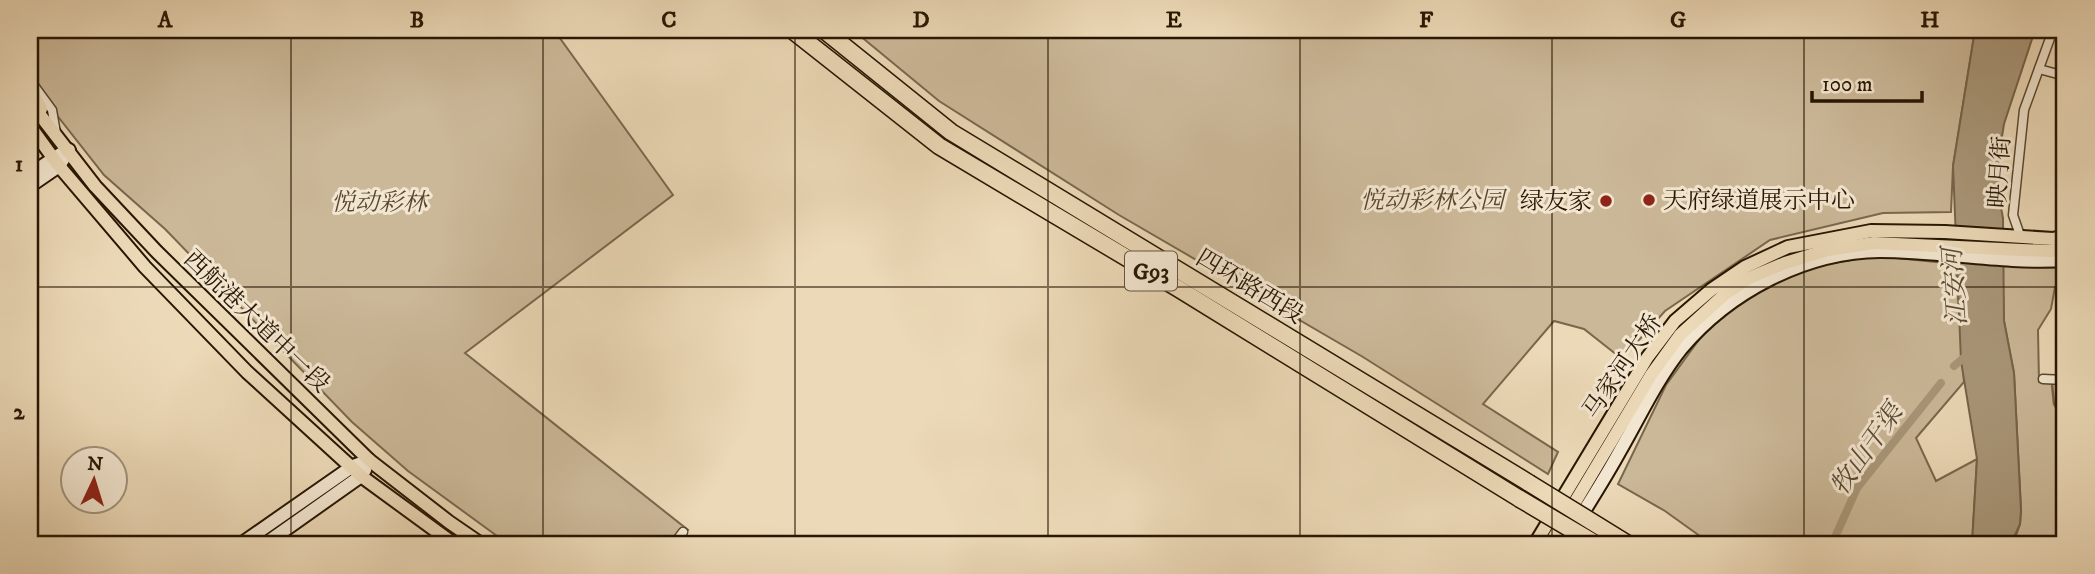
<svg xmlns="http://www.w3.org/2000/svg" width="2095" height="574" font-family="'IM FELL DW Pica','Noto Serif SC',serif">
  <style>
    .green { fill: #cbb898; stroke: #79674d; stroke-width: 2 }
    .water { fill: #a99779; stroke: #756349; stroke-width: 2 }
    .lines { fill: none; stroke-linecap: round; stroke-linejoin: round }
    .stream { stroke: #756349; stroke-width: 2.5 }
    .canal { stroke: #a99779; stroke-width: 8 }
    .street-casing { stroke: #58472f; stroke-width: 11 }
    .secondary-casing { stroke: #271602; stroke-width: 16 }
    .primary-casing { stroke: #271602; stroke-width: 16 }
    .highway-casing { stroke: #271602; stroke-width: 19 }
    .street { stroke: #f3e6d0; stroke-width: 8 }
    .secondary { stroke: #f3e6d0; stroke-width: 12 }
    .primary { stroke: #ecd9b7; stroke-width: 12 }
    .highway { stroke: #ecd9b7; stroke-width: 16 }
    .highway-bridge-casing { stroke: #271602; stroke-width: 19; stroke-linecap: butt }
    .highway-bridge { stroke: #ecd9b7; stroke-width: 16 }
    .grid { fill: none; stroke: #271602; stroke-width: 2; stroke-opacity: 0.55 }
    .poi-dot { fill: #8f2418; stroke: #f3e6d0; stroke-width: 2.5 }
    .labels { text-anchor: middle; stroke-width: 6; stroke-linejoin: round; paint-order: stroke }
    .shield { fill: #f3e6d0; stroke: #645440; stroke-width: 2 }
    .shield-label { font-size: 23px; font-weight: bold; fill: #271602 }
    .street-label { font-size: 24px; fill: #271602; stroke: #f3e6d0 }
    .park-label { font-size: 24px; font-style: italic; fill: #58472f; stroke: #f3e6d0 }
    .poi-label { font-size: 24px; fill: #271602; stroke: #f3e6d0; text-anchor: start }
    .water-label { font-size: 26px; font-style: italic; fill: #5b4a32; stroke: #f3e6d0 }
    .neatline { fill: none; stroke: #271602; stroke-width: 2.5 }
    .grid-label { font-size: 23px; text-anchor: middle; font-weight: bold; fill: #271602 }
  </style>
  <rect width="100%" height="100%" fill="#ecd9b7"/>
  <filter id="stains"><feTurbulence type="fractalNoise" baseFrequency=".00286" numOctaves="4"/><feColorMatrix values="0 0 0 0 .2 0 0 0 0 .09 0 0 0 0 .02 0 0 0 .5 -.17"/></filter>
  <radialGradient id="worn" r=".72"><stop offset=".6" stop-color="#630" stop-opacity="0"/><stop offset="1" stop-color="#630" stop-opacity=".3"/></radialGradient>
  <g class="green">
    <polygon points="30,30 554,30 673,195 465,353 688,530 676,544 508,544 408,471 352,422 165,229 104,175 30,81"/>
    <path d="M853,30H1693C1715,35 1740,43 1760,30H1975L1953,166L1951,212L1883,213L1770,240L1665,311L1622,359L1584,329L1554,321L1483,404L1558,452L1548,474L1363,357L1119,215L939,101Z"/>
    <polygon points="1876,256 1956,264 1964,382 1916,438 1936,481 1977,459 1972,544 1711,544 1665,511 1618,484 1666,385 1709,326 1751,294 1814,266"/>
    <polygon points="2002,266 2065,268 2065,282 2055,287 2051,309 2038,330 2039,382 2065,384 2065,544 2013,544 2020,524 2021,510 2014,373 2004,321"/>
  </g>
  <polygon class="water" points="1975,30 2035,30 2004,124 1999,155 1999,197 2003,218 2004,321 2014,373 2021,510 2020,524 2011,544 1972,544 1977,459 1961,361 1953,166"/>
  <g class="lines">
    <polyline class="stream" points="2052,384 2054,404 2065,421"/>
    <g class="canal">
      <polyline points="1954,366 1967,355"/>
      <polyline points="1832,544 1857,488 1941,383"/>
    </g>
    <g class="street-casing">
      <g id="street">
        <polyline points="2039,69 2065,76"/>
        <polyline points="30,80 52,110 56,133"/>
        <polyline points="2021,238 2013,215 2024,110 2053,30"/>
        <polyline points="2043,379 2065,380"/>
        <polyline points="674,544 683,532"/>
      </g>
    </g>
    <g class="secondary-casing">
      <g id="secondary">
        <polyline points="30,174 62,153"/>
        <polyline points="30,186 59,166 69,150"/>
        <polyline points="241,544 353,466 369,460"/>
        <polyline points="265,544 361,476 365,470"/>
        <path d="M1563,544C1583,513 1603,482 1621,449C1640,416 1657,379 1681,349C1729,292 1804,252 1880,251C1942,251 2003,264 2065,260"/>
      </g>
    </g>
    <g class="primary-casing">
      <g id="primary">
        <polyline points="30,89 41,109"/>
        <polyline points="30,102 95,186 157,252 369,460 449,522 481,544"/>
        <polyline points="30,126 59,166 145,267 247,372 361,476 454,544"/>
        <polyline points="1535,544 1647,358 1675,321 1711,290 1745,267 1788,247 1871,231 1945,232 2053,239 2065,236"/>
        <polyline points="1550,544 1651,375 1680,335 1725,294 1749,278 1785,263 1827,250 1874,243 2022,250 2052,251 2065,248"/>
      </g>
    </g>
    <g class="highway-casing">
      <g id="highway">
        <polyline points="792,30 939,146 1179,289 1520,499"/>
        <polyline points="824,30 951,132 1529,483"/>
      </g>
    </g>
    <use href="#street" class="street"/>
    <use href="#secondary" class="secondary"/>
    <use href="#primary" class="primary"/>
    <use href="#highway" class="highway"/>
    <g class="highway-bridge-casing">
      <g id="highway-bridge">
        <polyline points="1529,483 1628,544"/>
        <polyline points="1520,499 1596,544"/>
      </g>
    </g>
    <use href="#highway-bridge" class="highway-bridge"/>
  </g>
  <path class="grid" d="M291,30V544M543,30V544M795,30V544M1048,30V544M1300,30V544M1552,30V544M1804,30V544M30,287H2065"/>
  <g class="poi-dot">
    <circle cx="1649" cy="200" r="7"/>
    <circle cx="1606" cy="201" r="7"/>
  </g>
  <g class="labels">
    <rect class="shield" x="1125" y="251.5" width="52" height="39" rx="5"/>
    <g class="shield-label">
      <text x="1151" y="279">G93</text>
    </g>
    <g class="street-label">
      <text transform="translate(1999 172) rotate(-86)" y="8">映月街</text>
      <text transform="translate(1250 286) rotate(31)" y="8">四环路西段</text>
      <text transform="translate(257 321) rotate(44)" y="8">西航港大道中一段</text>
      <text transform="translate(1622 366) rotate(-56)" y="8">马家河大桥</text>
    </g>
    <g class="park-label">
      <text x="1432" y="208">悦动彩林公园</text>
      <text x="379" y="210">悦动彩林</text>
    </g>
    <g class="poi-label">
      <text x="1663" y="208">天府绿道展示中心</text>
      <text x="1592" y="209" text-anchor="end">绿友家</text>
    </g>
    <g class="water-label">
      <text transform="translate(1954 287) rotate(-94)" y="9">江安河</text>
      <text transform="translate(1866 449) rotate(-55)" y="9">牧山干渠</text>
    </g>
  </g>
  <rect width="2095" height="574" fill="none" stroke="#ecd9b7" stroke-width="77"/>
  <g transform="translate(94 480) rotate(4)"><circle r="33" fill="#f3e6d0" stroke="#a1937e" stroke-width="2"/>
  <path d="M0-5L12 26L0 18L-12 26Z" fill="#8f2418"/>
  <text y="-10" font-size="19" font-weight="bold" text-anchor="middle" fill="#271602">N</text>
  </g>
  <path d="M1812 91v10h110v-10" fill="none" stroke="#271602" stroke-width="3.5"/>
  <text x="1822" y="91" font-size="21" fill="#271602" stroke="#f3e6d0" stroke-width="5" paint-order="stroke">100 m</text>
  <rect x="38" y="38" width="2018" height="498" class="neatline"/>
  <g class="grid-label">
    <text x="165" y="27">A</text>
    <text x="417" y="27">B</text>
    <text x="669" y="27">C</text>
    <text x="921" y="27">D</text>
    <text x="1174" y="27">E</text>
    <text x="1426" y="27">F</text>
    <text x="1678" y="27">G</text>
    <text x="1930" y="27">H</text>
    <text x="19" y="171">1</text>
    <text x="19" y="419">2</text>
  </g>
  <rect width="100%" height="100%" filter="url(#stains)"/>
  <rect width="100%" height="100%" fill="url(#worn)"/>
</svg>
